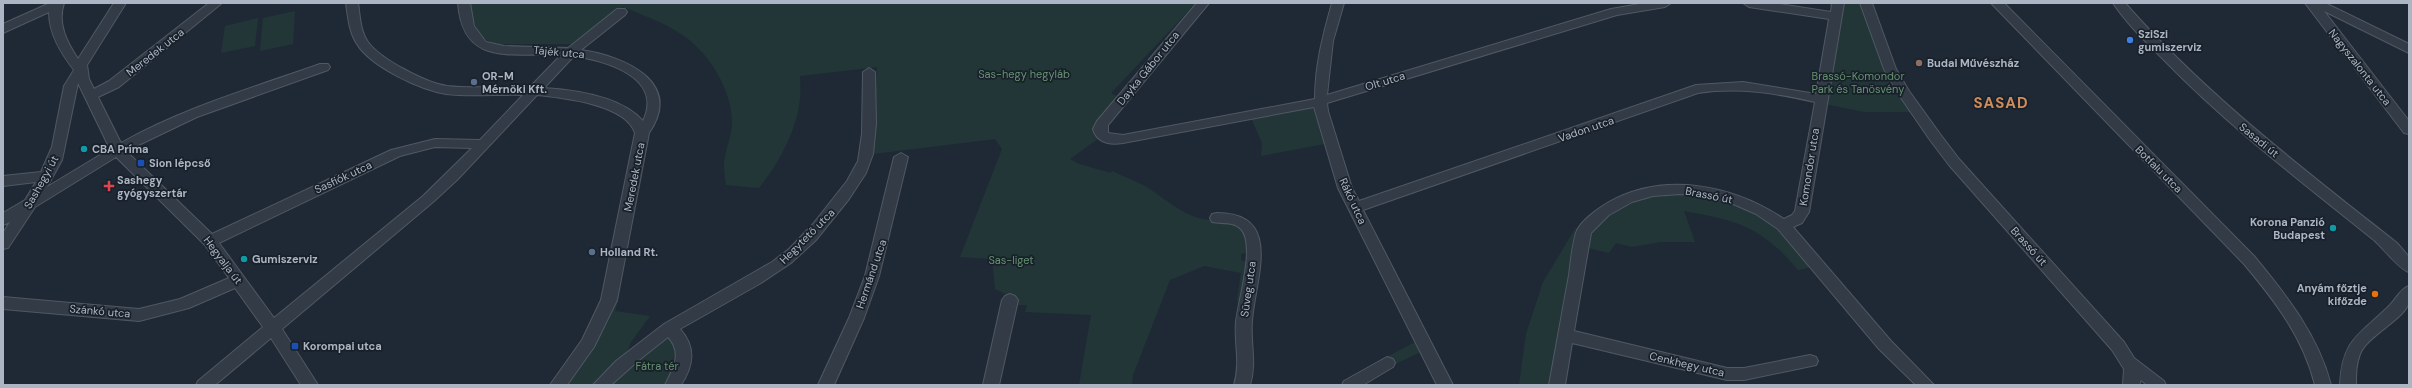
<svg xmlns="http://www.w3.org/2000/svg" width="2412" height="388" font-family="'DM Sans',sans-serif">
  <style>
    .green { fill: #223637 }
    .lines { fill: none; stroke-linecap: round; stroke-linejoin: round }
    .minor-casing { stroke: #505864; stroke-width: 2 }
    .minor { fill: #323b46; fill-rule: evenodd }
    .shop-dot { fill: #3f7fe0; stroke: #18202a; stroke-width: 1.5 }
    .education-dot { fill: #8d6e63; stroke: #18202a; stroke-width: 1.5 }
    .service-dot { fill: #5c6f8a; stroke: #18202a; stroke-width: 1.5 }
    .culture-dot { fill: #0f9aa8; stroke: #18202a; stroke-width: 1.5 }
    .transit-dot { fill: #1a4fb4; stroke: #18202a; stroke-width: 1.5 }
    .health-dot { fill: #e0444e; stroke: #18202a; stroke-width: 1.5 }
    .food-dot { fill: #e8710a; stroke: #18202a; stroke-width: 1.5 }
    .labels { text-anchor: middle; stroke-width: 3.5; stroke-linejoin: round; paint-order: stroke }
    .poi-label { font-size: 11px; font-weight: bold; fill: #acb5c3; stroke: #18202a; text-anchor: start }
    .street-label { font-size: 11px; fill: #acb5c3; stroke: #18202a }
    .park-label { font-size: 11px; fill: #65926f; stroke: #18202a }
    .district-label { font-size: 15px; font-weight: bold; letter-spacing: 1px; fill: #d08c5a; stroke: #18202a }
  </style>
  <rect width="100%" height="100%" fill="#1f2935"/>
  <g class="green">
    <path d="M471,3H1196L1111,93L1119,97L1102,136L1070,159L1079,164L1111,173L1112,171C1122,176 1133,180 1143,185C1172,202 1188,224 1226,220L1225,224L1230,225L1232,221L1246,229L1249,252L1241,254V260L1248,263L1239,309L1237,299L1241,273L1204,266L1170,280L1133,375L1132,385H1079L1091,315L1025,312L1027,305H1017L1018,300L995,289L992,259L960,257L1002,149L995,139L873,154L877,67L800,76C800,83 801,91 800,98C797,130 779,163 759,188L726,185C725,178 724,171 724,164C725,149 733,134 732,119C730,87 708,51 681,34C663,22 643,15 623,7L571,44H499C493,43 488,42 484,38C477,32 468,13 471,3Z"/>
    <polygon points="1843,3 1862,3 1887,69 1883,69 1894,91 1899,91 1912,112 1864,112 1825,104"/>
    <polygon points="295,11 293,44 260,51 263,18"/>
    <polygon points="258,18 255,46 221,53 225,26"/>
    <polygon points="1310,107 1316,110 1325,144 1261,156 1262,143 1250,116"/>
    <path d="M1664,193C1741,197 1763,208 1812,267L1798,270C1762,227 1737,220 1684,211L1695,242H1660L1632,247L1616,243L1609,253L1584,247C1597,210 1629,200 1664,193Z"/>
    <polygon points="1576,227 1550,385 1519,385 1526,334 1543,282"/>
    <polygon points="612,301 618,301 615,311 650,316 631,342 626,355 595,385 564,385"/>
    <polygon points="666,337 671,337 681,348 669,385 610,385 621,372"/>
    <polygon points="1415,342 1421,352 1391,366 1383,359"/>
  </g>
  <g class="lines">
    <g class="minor-casing">
      <g id="minor">
        <path d="M50,3H64C57,24 67,42 78,59L114,3H126L87,65L89,79L94,89L109,81L209,3H222L119,87L98,97L121,143C183,108 252,88 320,64H328L330,67L328,70L197,117L126,151L212,234L391,150L435,139L480,140L523,95C498,94 471,97 446,94C421,90 371,67 357,44C349,32 348,17 346,3H358C360,15 360,31 368,42C380,59 426,83 447,86C474,89 503,86 530,87L561,55C513,52 463,68 458,3H470L474,26L486,42L504,46L568,48L617,9H625L627,12L625,15L581,50C624,56 684,82 649,133L617,300L594,347L567,385H550L582,340L601,300L635,133C626,104 563,98 537,95L457,180L433,202L282,329L318,385H301L271,338L215,385H196L198,381L263,327L235,288L189,308L139,321L3,309V297L139,309L180,299L229,278L205,245L116,157L35,207L8,248L3,249V233L10,222L3,225V213L25,200L36,182L3,186V176L41,172L52,147L64,86L74,70C61,53 49,34 49,12L3,33V24ZM574,56C606,61 664,77 643,121C621,96 575,90 544,88ZM78,83L110,149L47,187L62,160ZM435,147L472,148L423,196L274,318L219,243L400,156Z"/>
        <path d="M1197,3H1209L1108,125V133L1123,135L1315,99C1315,65 1323,35 1332,3H1344L1333,41L1327,95L1611,9L1645,3H1671L1665,7L1617,15L1327,103L1328,111L1352,188L1359,201L1696,85L1743,82L1816,94L1829,19L1749,7L1743,3H1773L1831,12L1832,3H1844L1809,212L1802,223L1793,227L1891,341L1934,385H1916L1879,349L1778,229L1756,214L1731,203L1708,196L1680,194L1653,196L1632,202L1609,215L1591,233L1574,331L1727,368H1744L1810,355L1816,357L1818,361L1816,365L1744,380H1727L1572,343L1565,385H1549C1556,348 1562,312 1569,275C1571,261 1572,243 1577,230C1583,219 1599,208 1609,202C1665,171 1733,185 1784,219L1792,215L1795,211L1815,102C1776,93 1738,87 1698,93L1363,210L1453,385H1437L1338,188L1314,107L1123,143C1110,145 1097,143 1093,129L1097,121Z"/>
        <polygon points="1860,3 1872,3 1896,69 1909,91 1940,134 1959,159 2124,342 2134,358 2164,381 2166,385 2147,385 2141,380 2139,385 2123,385 2124,369 2112,350 1949,165 1930,140 1897,92 1884,69"/>
        <path d="M1991,3H2004L2254,256C2287,296 2318,335 2331,385H2315C2303,337 2275,301 2244,264Z"/>
        <path d="M2113,3H2125C2206,95 2302,168 2397,243L2409,257V272C2400,270 2383,248 2374,240C2302,182 2228,126 2164,60C2146,42 2127,24 2113,3Z"/>
        <polygon points="2305,3 2325,3 2409,44 2409,53 2324,11 2409,121 2409,134 2404,133"/>
        <path d="M869,68L875,72L876,124L873,154L866,173L849,199L816,240L791,263L761,283L680,329C696,347 694,365 681,385H665C673,369 683,353 668,337L639,360L611,385H593L616,361L664,324L772,262L789,249L813,224L847,181L858,161L862,134L863,72Z"/>
        <polygon points="901,153 908,157 879,276 864,318 834,385 818,385 849,318 865,276 894,157"/>
        <path d="M1217,213C1284,213 1255,279 1252,321C1250,343 1257,363 1250,385H1234C1241,363 1234,343 1236,322C1238,301 1256,245 1241,229C1233,221 1222,224 1212,222L1210,218L1212,214Z"/>
        <path d="M2409,286C2409,291 2410,297 2409,302C2406,318 2368,335 2360,354C2356,364 2356,374 2356,385H2340C2342,338 2360,335 2390,305C2396,299 2400,289 2409,286Z"/>
        <polygon points="1010,294 1015,296 1018,300 999,385 983,385 1002,300 1005,296"/>
        <polygon points="1387,357 1393,359 1395,363 1393,367 1363,385 1342,385 1344,381"/>
      </g>
    </g>
    <use href="#minor" class="minor"/>
  </g>
  <circle class="shop-dot" cx="2130" cy="40" r="4"/>
  <circle class="education-dot" cx="1919" cy="63" r="4"/>
  <g class="service-dot">
    <circle cx="474" cy="82" r="4"/>
    <circle cx="592" cy="252" r="4"/>
  </g>
  <g class="culture-dot">
    <circle cx="84" cy="149" r="4"/>
    <circle cx="2333" cy="228" r="4"/>
    <circle cx="244" cy="259" r="4"/>
  </g>
  <g class="transit-dot">
    <rect x="137" y="159" width="8" height="8" rx="2"/>
    <rect x="291" y="342" width="8" height="8" rx="2"/>
  </g>
  <path class="health-dot" d="M107 180h4v4h4v4h-4v4h-4v-4h-4v-4h4z"/>
  <circle class="food-dot" cx="2375" cy="294" r="4"/>
  <g class="labels">
    <g class="poi-label">
      <text x="2138" y="38">SziSzi<tspan x="2138" dy="13">gumiszerviz</tspan></text>
      <text x="1927" y="67">Budai Művészház</text>
      <text x="482" y="80">OR-M<tspan x="482" dy="13">Mérnöki Kft.</tspan></text>
      <text x="92" y="153">CBA Príma</text>
      <text x="149" y="167">Sion lépcső</text>
      <text x="117" y="184">Sashegy<tspan x="117" dy="13">gyógyszertár</tspan></text>
      <text x="2325" y="226" text-anchor="end">Korona Panzió<tspan x="2325" dy="13">Budapest</tspan></text>
      <text x="600" y="256">Holland Rt.</text>
      <text x="252" y="263">Gumiszerviz</text>
      <text x="2367" y="292" text-anchor="end">Anyám főztje<tspan x="2367" dy="13">kifőzde</tspan></text>
      <text x="303" y="350">Korompai utca</text>
    </g>
    <g class="street-label">
      <text transform="translate(155 52) rotate(-38)" y="4">Meredek utca</text>
      <text transform="translate(559 52) rotate(5)" y="4">Tájék utca</text>
      <text transform="translate(2360 67) rotate(52)" y="4">Nagyszalonta utca</text>
      <text transform="translate(1148 68) rotate(-51)" y="4">Dayka Gábor utca</text>
      <text transform="translate(1385 81) rotate(-17)" y="4">Olt utca</text>
      <text transform="translate(1586 129) rotate(-19)" y="4">Vadon utca</text>
      <text transform="translate(2259 140) rotate(39)" y="4">Sasadi út</text>
      <text transform="translate(1809 167) rotate(-81)" y="4">Komondor utca</text>
      <text transform="translate(2159 169) rotate(45)" y="4">Botfalu utca</text>
      <text transform="translate(343 177) rotate(-25)" y="4">Sasfiók utca</text>
      <text transform="translate(634 177) rotate(-79)" y="4">Meredek utca</text>
      <text transform="translate(41 182) rotate(-61)" y="4">Sashegyi út</text>
      <text transform="translate(1709 195) rotate(11)" y="4">Brassó út</text>
      <text transform="translate(1353 201) rotate(65)" y="4">Rákó utca</text>
      <text transform="translate(807 236) rotate(-45)" y="4">Hegytető utca</text>
      <text transform="translate(2029 246) rotate(48)" y="4">Brassó út</text>
      <text transform="translate(223 260) rotate(53)" y="4">Hegyalja út</text>
      <text transform="translate(871 274) rotate(-71)" y="4">Hermánd utca</text>
      <text transform="translate(1248 289) rotate(-82)" y="4">Süveg utca</text>
      <text transform="translate(100 311) rotate(5)" y="4">Szánkó utca</text>
      <text transform="translate(1687 364) rotate(13)" y="4">Cenkhegy utca</text>
    </g>
    <g class="park-label">
      <text x="1024" y="78">Sas-hegy hegyláb</text>
      <text x="1858" y="80">Brassó-Komondor<tspan x="1858" dy="13">Park és Tanösvény</tspan></text>
      <text x="1011" y="264">Sas-liget</text>
      <text x="657" y="370">Fátra tér</text>
    </g>
    <g class="district-label">
      <text x="2001" y="108">SASAD</text>
    </g>
  </g>
  <rect width="2412" height="388" fill="none" stroke="#acb5c3" stroke-width="8"/>
</svg>
